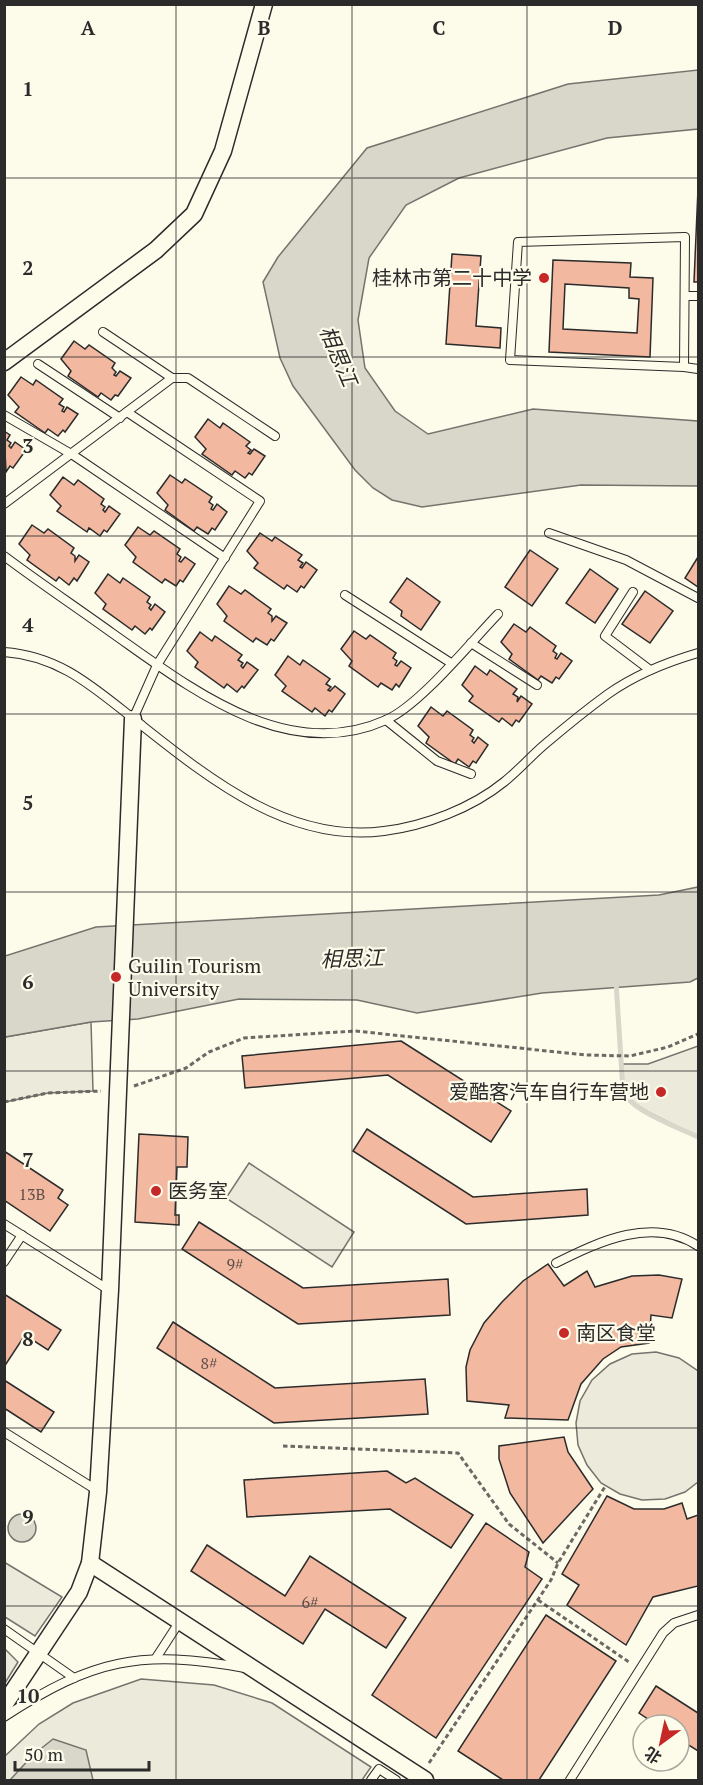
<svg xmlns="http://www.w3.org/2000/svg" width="703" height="1785" font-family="'PT Serif','Noto Sans SC',serif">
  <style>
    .green { fill: #ecebdb; stroke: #74746e; stroke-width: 1.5 }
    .parking { fill: #eceadb; stroke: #74746e; stroke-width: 1.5 }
    .water { fill: #d8d7c9; stroke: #74746e; stroke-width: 1.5 }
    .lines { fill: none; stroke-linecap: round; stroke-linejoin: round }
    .stream { stroke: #d8d7c9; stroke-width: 5 }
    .building { fill: #f2b8a0; stroke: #2b2b2b; stroke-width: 1.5; fill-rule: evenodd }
    .lane-casing { stroke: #2b2b2b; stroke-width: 10 }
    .street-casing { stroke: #2b2b2b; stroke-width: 19 }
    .path { stroke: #6a6964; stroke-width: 3; stroke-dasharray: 4.5 3; stroke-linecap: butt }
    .lane { stroke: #fdfbea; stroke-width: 8 }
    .street { stroke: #fdfbea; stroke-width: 16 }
    .grid { fill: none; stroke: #2b2b2b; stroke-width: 1.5; stroke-opacity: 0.55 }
    .poi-dot { fill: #c62828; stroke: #fdfbea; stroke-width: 2 }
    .labels { text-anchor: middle; stroke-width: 4.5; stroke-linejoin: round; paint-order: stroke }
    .number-label { font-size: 16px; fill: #5d4e48 }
    .poi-label { font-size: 20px; fill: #2b2b2b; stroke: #fdfbea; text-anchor: start }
    .water-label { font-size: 21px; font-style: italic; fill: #2b2b2b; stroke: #fdfbea }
    .grid-label { font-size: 20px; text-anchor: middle; font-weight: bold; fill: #2b2b2b; stroke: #fdfbea; stroke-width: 4.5; stroke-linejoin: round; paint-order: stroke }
  </style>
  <rect width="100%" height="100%" fill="#fdfbea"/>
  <g class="green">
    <polygon points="91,1022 93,1091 48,1093 5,1102 5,1037"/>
    <polygon points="698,1046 698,1137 648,1112 626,1098 621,1064 648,1064"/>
    <polygon points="249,1163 354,1232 332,1267 226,1198"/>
    <polygon points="4,1562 62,1597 35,1636 5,1617"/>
    <polygon points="5,1649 18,1662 5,1683"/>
    <polygon points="141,1679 214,1685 272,1703 371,1767 362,1780 5,1780 5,1756 39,1724 73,1703"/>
  </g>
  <polygon class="parking" points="656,1352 679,1358 698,1371 698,1482 685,1492 665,1499 642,1500 620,1494 601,1483 587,1465 578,1445 576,1423 580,1401 592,1380 610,1364 632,1354"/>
  <g class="water">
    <polygon points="698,70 698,129 607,138 459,178 406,205 369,258 358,320 365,368 395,411 428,434 533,409 698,421 698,486 581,485 422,507 392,500 373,488 355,470 293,386 280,358 263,282 278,257 367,148 568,84"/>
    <polygon points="698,887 698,978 690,982 542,993 417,1013 357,1000 239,999 138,1019 91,1022 5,1037 5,956 96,927 659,895"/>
    <circle cx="22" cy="1528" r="14"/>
    <polygon points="53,1739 86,1750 93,1780 10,1780 33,1755"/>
  </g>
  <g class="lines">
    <path class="stream" d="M616,982L623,1091C631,1111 678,1127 698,1137"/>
  </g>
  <g class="building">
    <polygon points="698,189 698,282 694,282"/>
    <polygon points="452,254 481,256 476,326 501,328 500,348 446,344"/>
    <path d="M553,260L631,263L630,277L653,278L650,357L549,352ZM565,284L629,288V298L639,299L637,333L563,329Z"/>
    <polygon points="74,341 85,349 89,345 115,363 112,368 116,372 114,375 116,376 120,371 131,378 118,396 115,395 111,400 101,393 98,397 68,376 71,371 61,359"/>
    <polygon points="21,377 33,385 36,380 63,399 59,404 64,407 62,411 64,412 67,407 78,414 65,432 63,430 58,436 48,429 45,433 15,412 19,407 8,395"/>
    <polygon points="208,419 220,428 223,423 250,442 246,446 251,450 248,453 250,454 254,449 265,456 252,475 249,473 245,478 235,471 232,475 202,454 206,449 195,437"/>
    <polygon points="4,431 10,435 7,440 11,443 9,446 11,448 15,442 26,450 13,468 10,466 6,472"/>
    <polygon points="170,475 182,483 185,479 212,497 209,502 213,505 211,509 213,510 217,504 227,512 215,530 212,528 208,534 197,527 194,531 165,510 168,505 157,493"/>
    <polygon points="63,477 74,485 78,480 104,499 101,504 105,507 103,510 105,512 109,506 120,514 107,532 104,530 100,536 89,528 87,532 57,511 61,506 50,495"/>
    <polygon points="32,525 44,533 48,529 74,548 71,553 75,556 75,561 79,555 89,562 77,581 74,578 69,585 59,577 56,581 27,560 30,555 19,544"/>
    <polygon points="138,527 150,535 154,531 180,549 177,554 181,557 179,561 181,562 185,557 195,564 183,582 180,580 176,586 165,579 162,583 133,562 136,557 125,545"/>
    <polygon points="260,533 272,541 275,537 302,555 298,560 303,563 300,567 302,568 306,562 317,570 304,588 301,586 297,592 287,585 284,589 254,568 258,563 247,551"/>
    <polygon points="530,550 558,569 532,606 505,587"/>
    <polygon points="698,557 698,587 685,578"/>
    <polygon points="590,569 618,589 595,623 566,603"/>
    <polygon points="108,574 120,583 123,578 150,597 147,602 151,605 149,608 151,610 155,604 165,612 152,630 150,628 145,634 135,626 132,630 103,609 106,604 95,593"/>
    <polygon points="407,578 440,602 421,630 401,616 402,611 390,602"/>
    <polygon points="229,586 241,594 245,590 271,609 268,613 272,616 272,621 276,616 287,623 274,641 271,639 267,645 256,638 253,642 224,621 227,616 217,604"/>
    <polygon points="645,591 673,611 650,643 622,624"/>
    <polygon points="514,624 526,632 530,627 556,646 553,651 557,654 555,658 557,659 561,653 572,661 559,679 556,677 552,683 541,676 538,680 509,659 512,654 501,642"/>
    <polygon points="354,631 366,639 370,635 396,653 393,658 397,661 395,665 397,666 401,661 411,668 399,687 396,684 392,690 381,683 378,687 349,666 352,661 341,649"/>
    <polygon points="200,632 212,641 215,636 242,655 238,660 243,663 241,666 243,668 247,662 258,670 244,688 242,686 237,692 227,684 224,688 195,667 198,662 187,651"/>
    <polygon points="288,656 300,665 303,660 330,679 326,684 331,687 328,690 330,691 335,686 345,694 332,712 329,710 325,716 315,708 312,712 282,691 286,686 275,675"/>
    <polygon points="475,666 487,675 490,670 517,689 513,694 518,697 517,702 521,696 532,704 519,722 516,720 512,726 502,718 499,722 469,701 473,696 462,685"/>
    <polygon points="431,707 443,716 447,711 473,730 470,735 474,738 472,741 474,743 478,737 488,745 476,763 473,761 469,767 458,759 455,764 426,743 429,737 418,726"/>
    <polygon points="401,1041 511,1111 491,1142 388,1075 245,1088 242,1056"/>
    <polygon points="367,1129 473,1197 587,1189 588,1215 466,1224 353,1151"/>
    <polygon points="139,1134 188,1137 187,1167 177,1167 175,1215 179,1215 179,1225 135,1222"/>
    <polygon points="4,1151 63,1190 58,1198 68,1205 50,1231 4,1200"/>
    <polygon points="199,1222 303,1288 448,1279 450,1315 298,1324 182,1249"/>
    <polygon points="548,1264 564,1286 587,1271 595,1287 632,1276 659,1275 682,1279 672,1318 651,1315 649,1343 621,1347 603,1359 581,1384 568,1420 505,1418 509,1405 467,1401 466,1367 470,1350 484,1323 502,1302 523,1281"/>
    <polygon points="4,1294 61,1330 48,1350 25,1335 4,1367"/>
    <polygon points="173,1322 275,1388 425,1379 428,1414 274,1423 157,1348"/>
    <polygon points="4,1380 54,1412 41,1432 4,1408"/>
    <polygon points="564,1437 568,1452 593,1489 543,1543 510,1493 499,1459 499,1446"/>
    <polygon points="387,1471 406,1483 415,1478 473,1515 451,1548 390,1509 247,1517 244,1480"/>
    <polygon points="607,1496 634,1509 664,1509 682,1503 687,1519 698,1515 698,1586 653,1597 626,1645 567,1605 579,1585 562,1574"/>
    <polygon points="486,1523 529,1552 525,1567 542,1579 436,1738 372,1695"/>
    <polygon points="207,1545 285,1596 310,1556 406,1618 386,1648 325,1609 303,1644 191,1571"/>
    <polygon points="546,1615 616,1661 539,1780 503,1780 458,1751"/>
    <polygon points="656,1686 698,1713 698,1751 679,1739 679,1725 657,1725 639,1713"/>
  </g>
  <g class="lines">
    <g class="lane-casing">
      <g id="lane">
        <polygon points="685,237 684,367 510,360 518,242"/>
        <polyline points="686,296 698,296"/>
        <polyline points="103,332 172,378 188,378 275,436"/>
        <polyline points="38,364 120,418"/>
        <polyline points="684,367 698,369"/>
        <polyline points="127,412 260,501 157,665 133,719"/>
        <polyline points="4,415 73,455 225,558"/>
        <polyline points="4,504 172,378"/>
        <polyline points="549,533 626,560 698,598"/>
        <path d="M4,556C40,583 76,607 112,633C189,687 286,765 386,720C420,705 470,643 498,614"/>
        <polyline points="633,592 605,636 650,670"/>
        <polyline points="345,595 451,663"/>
        <polyline points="471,643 537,685"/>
        <path d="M4,652C60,656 93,687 135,720C206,776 287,844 384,831C425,826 472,808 504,782C518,771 530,757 544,745C564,728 586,710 608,694C635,675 667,662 698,653"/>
        <polyline points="386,720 437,761 471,774"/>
        <polyline points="4,1224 109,1290"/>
        <polyline points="4,1262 22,1235"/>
        <path d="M556,1263C600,1241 653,1216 698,1246"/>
        <polyline points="4,1432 98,1491"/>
        <polyline points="4,1629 74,1678"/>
        <polyline points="156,1658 180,1621"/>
        <path d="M4,1717C93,1659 141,1649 245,1668"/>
        <polyline points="371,1780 379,1769 396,1780"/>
        <polyline points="570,1780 663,1633 674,1623 698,1615"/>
      </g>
    </g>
    <g class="street-casing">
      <g id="street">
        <polyline points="4,362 156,250 194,214 223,151 264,4"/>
        <polyline points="90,1563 425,1780"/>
        <polyline points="4,1705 79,1592 90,1563 98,1492 110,1290 133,719"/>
      </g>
    </g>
    <g class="path">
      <polyline points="134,1086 186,1068 209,1052 244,1038 355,1031 586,1055 630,1056 668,1047 698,1034"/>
      <polyline points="4,1102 48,1093 101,1091"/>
      <polyline points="283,1446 458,1453 509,1524 558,1563"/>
      <polyline points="538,1600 629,1662"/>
      <polyline points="429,1763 551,1580 558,1563 606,1485"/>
    </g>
    <use href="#lane" class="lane"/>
    <use href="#street" class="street"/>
  </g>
  <path class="grid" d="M176,4V1780M352,4V1780M527,4V1780M4,178H698M4,357H698M4,536H698M4,714H698M4,892H698M4,1071H698M4,1250H698M4,1428H698M4,1606H698"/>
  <g class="poi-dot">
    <circle cx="544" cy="278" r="6"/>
    <circle cx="116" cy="977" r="6"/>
    <circle cx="661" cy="1092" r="6"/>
    <circle cx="156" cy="1191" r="6"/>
    <circle cx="564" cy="1333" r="6"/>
  </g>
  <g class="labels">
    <g class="number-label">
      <text x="32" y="1200">13B</text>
      <text x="235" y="1270">9#</text>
      <text x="209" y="1369">8#</text>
      <text x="310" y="1608">6#</text>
    </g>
    <g class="poi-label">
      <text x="532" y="285" text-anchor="end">桂林市第二十中学</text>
      <text x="128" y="973">Guilin Tourism<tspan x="128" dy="23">University</tspan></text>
      <text x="649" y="1099" text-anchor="end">爱酷客汽车自行车营地</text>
      <text x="168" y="1198">医务室</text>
      <text x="576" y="1340">南区食堂</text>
    </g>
    <g class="water-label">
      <text transform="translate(338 356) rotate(67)" y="7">相思江</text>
      <text transform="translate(352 959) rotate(-2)" y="7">相思江</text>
    </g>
  </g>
  <g class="grid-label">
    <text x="88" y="35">A</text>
    <text x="264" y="35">B</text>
    <text x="439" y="35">C</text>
    <text x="615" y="35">D</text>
    <text x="28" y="96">1</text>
    <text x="28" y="275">2</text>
    <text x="28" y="453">3</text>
    <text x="28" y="632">4</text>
    <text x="28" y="810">5</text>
    <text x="28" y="989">6</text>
    <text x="28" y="1167">7</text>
    <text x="28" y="1346">8</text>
    <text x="28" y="1524">9</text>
    <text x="28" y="1703">10</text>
  </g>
  <rect width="703" height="1785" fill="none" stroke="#2b2b2b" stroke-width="12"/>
  <g transform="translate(661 1743) rotate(213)"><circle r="28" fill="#fdfbea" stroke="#a9a89e" stroke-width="1.5"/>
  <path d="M0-4.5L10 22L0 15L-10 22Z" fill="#c62828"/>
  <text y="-9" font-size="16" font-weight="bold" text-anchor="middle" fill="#2b2b2b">北</text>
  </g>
  <path d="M15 1761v9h134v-9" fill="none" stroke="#2b2b2b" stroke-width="3"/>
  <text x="24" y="1761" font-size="18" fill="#2b2b2b" stroke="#fdfbea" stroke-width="4.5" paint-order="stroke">50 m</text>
</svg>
